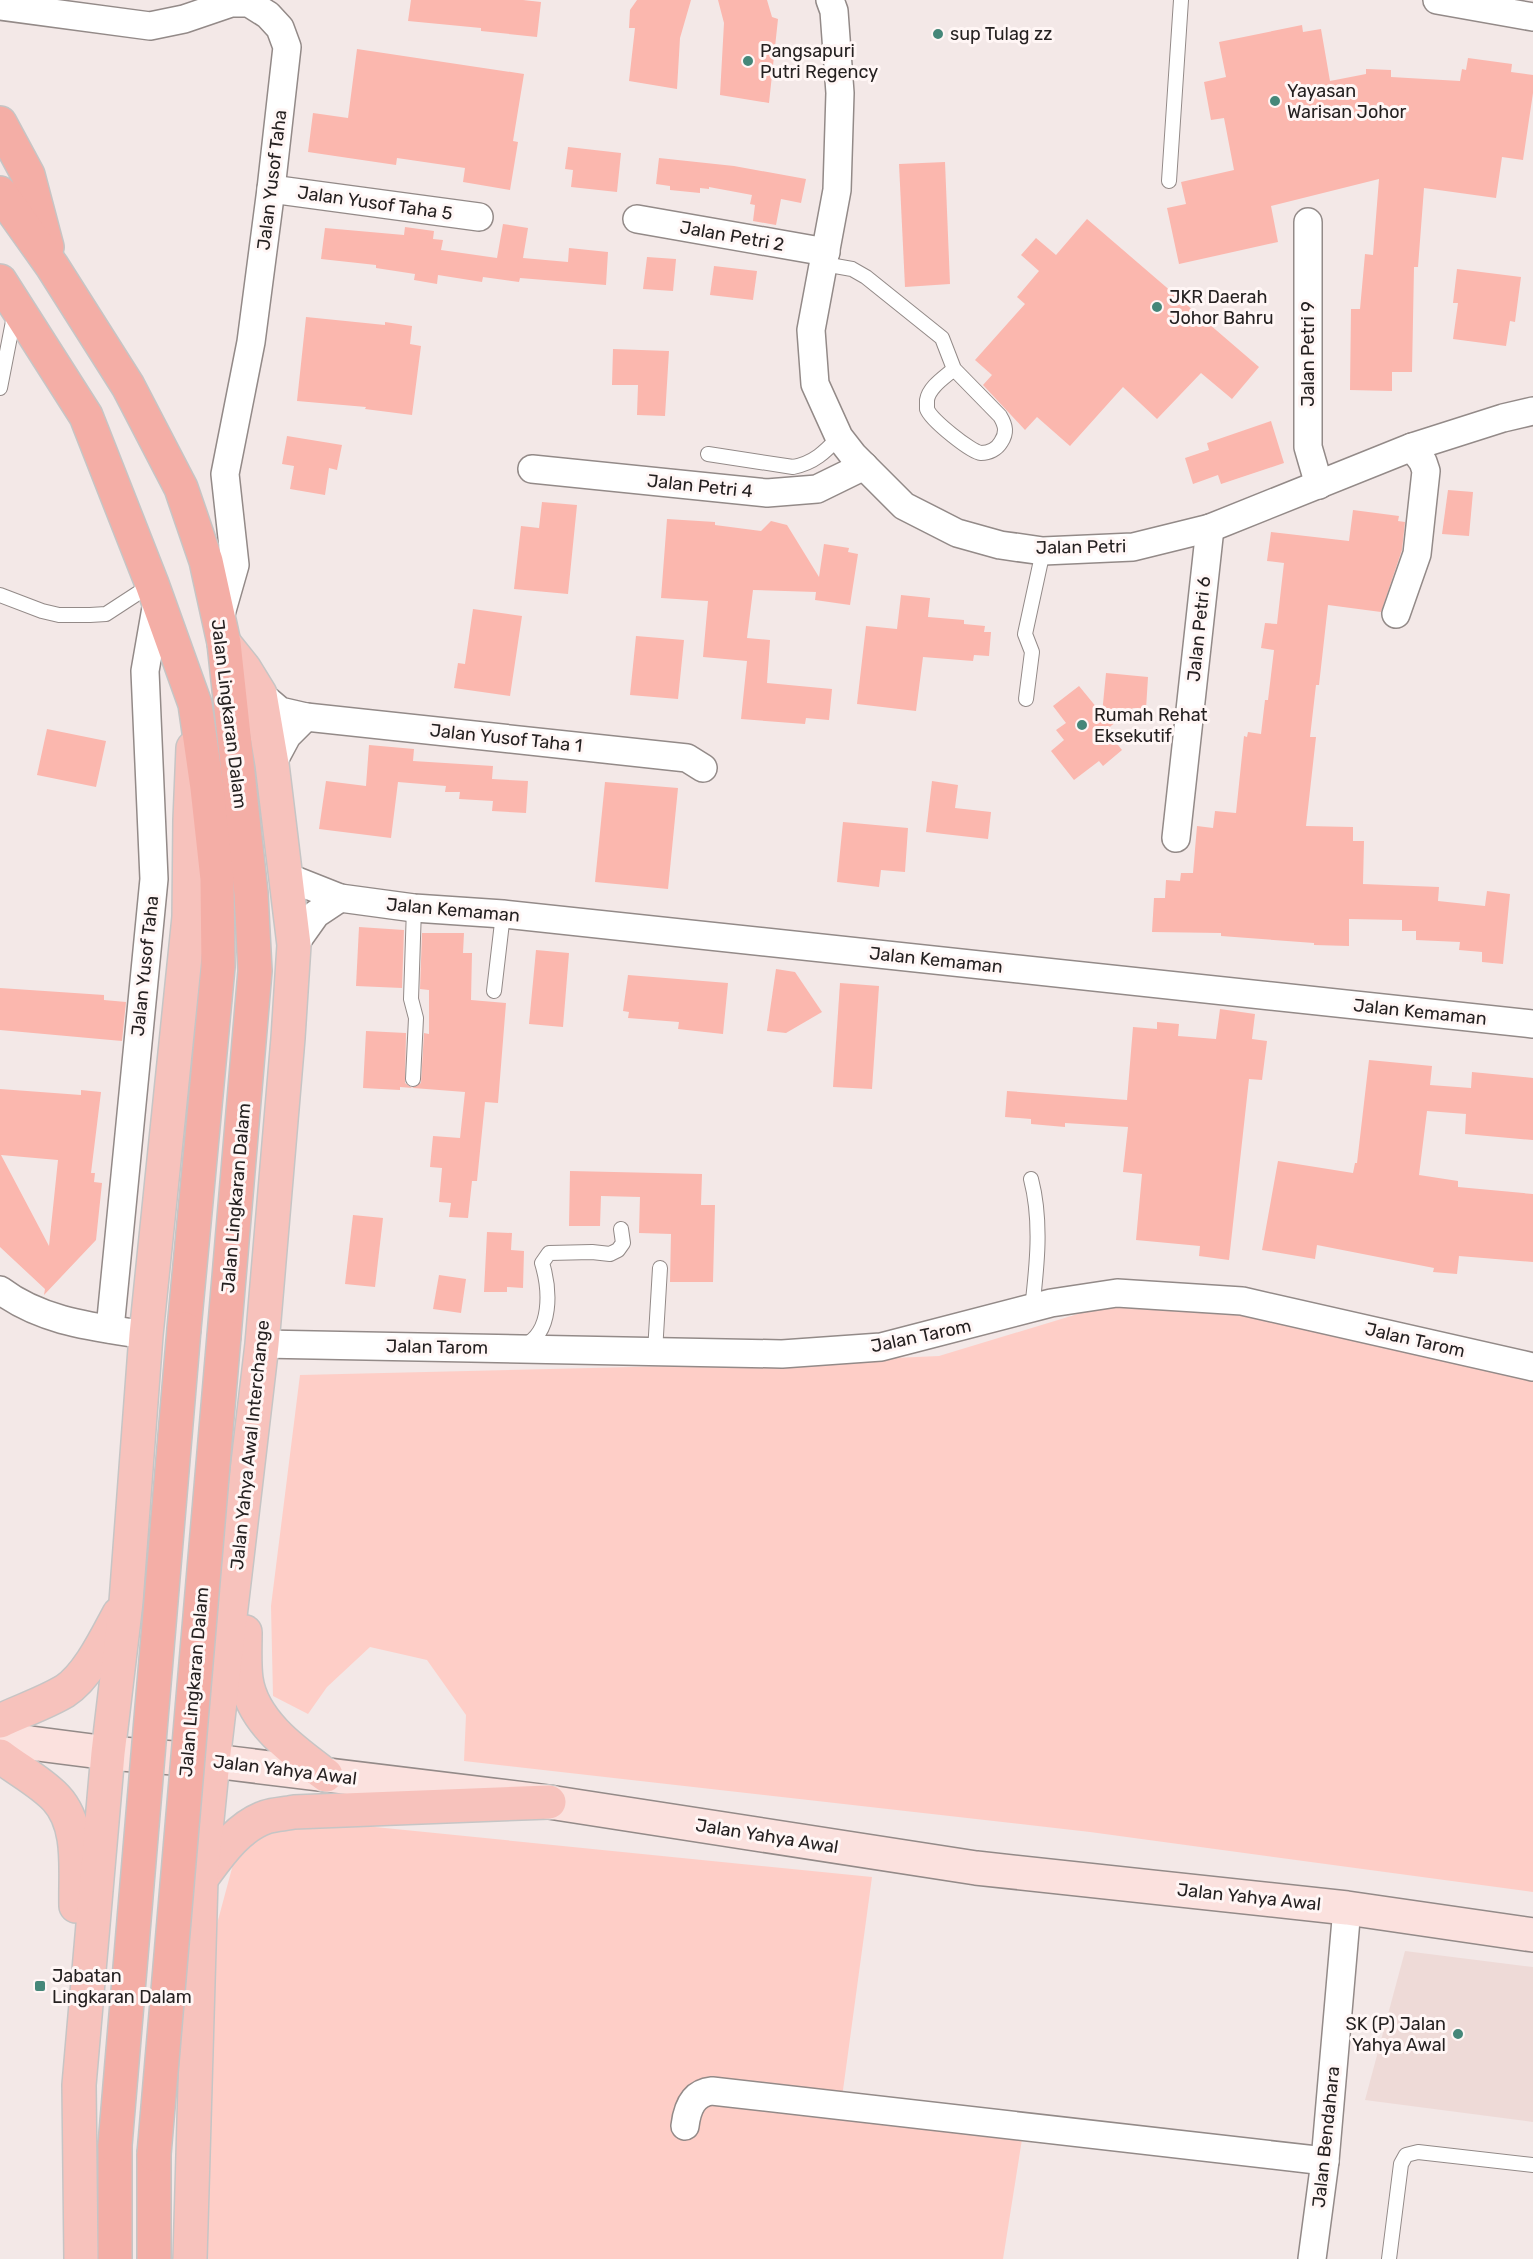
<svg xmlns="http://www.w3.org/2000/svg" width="1533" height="2259" font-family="Rubik,sans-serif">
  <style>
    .built { fill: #eedad7 }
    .green { fill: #fecec7 }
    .building { fill: #fbb7ae; fill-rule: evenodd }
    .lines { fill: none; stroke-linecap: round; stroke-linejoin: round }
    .service-casing { stroke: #938a88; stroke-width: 16 }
    .minor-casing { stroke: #938a88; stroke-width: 30 }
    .secondary-casing { stroke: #938a88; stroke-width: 36 }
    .primary-casing { stroke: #c6c5c5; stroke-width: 36 }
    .trunk-casing { stroke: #c6c5c5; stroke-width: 36 }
    .service { stroke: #fff; stroke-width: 14 }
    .minor { stroke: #fff; stroke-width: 27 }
    .secondary { stroke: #fbe1de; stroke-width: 33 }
    .primary { stroke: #f7c2bc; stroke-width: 33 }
    .trunk { stroke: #f4aea6; stroke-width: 33 }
    .trunk-bridge-casing { stroke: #c6c5c5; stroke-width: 36; stroke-linecap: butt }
    .trunk-bridge { stroke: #f4aea6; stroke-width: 33 }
    .poi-dot { fill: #458779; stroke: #fff6f5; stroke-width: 2 }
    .labels { text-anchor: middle; stroke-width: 6; stroke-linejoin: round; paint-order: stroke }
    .poi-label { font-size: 18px; fill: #252121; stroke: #fff6f5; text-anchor: start }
    .street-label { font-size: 18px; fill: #252121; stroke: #fff6f5 }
  </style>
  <rect width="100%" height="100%" fill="#f3e8e7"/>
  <polygon class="built" points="1405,1951 1533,1967 1533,2122 1365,2100"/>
  <g class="green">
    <polygon points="1179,1299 1533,1376 1533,1892 1090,1832 464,1761 466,1715 427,1660 370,1647 327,1687 308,1714 273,1696 271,1606 300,1375 757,1364 939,1356 1114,1303"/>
    <polygon points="335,1823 872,1877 840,2112 1026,2114 1003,2259 204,2259 208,2058 217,1924 235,1857 267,1834"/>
  </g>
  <g class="building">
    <polygon points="411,0 523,0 541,2 537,37 481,31 481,28 408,21"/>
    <polygon points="637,0 691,0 680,38 677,89 629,81 635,28 629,28 630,10"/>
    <polygon points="718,0 767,0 772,17 778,19 769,103 720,95 724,23"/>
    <polygon points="1302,25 1303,32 1321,29 1330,81 1366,74 1366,69 1391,70 1391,77 1460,81 1462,69 1466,70 1468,58 1512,64 1511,72 1533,75 1533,93 1523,160 1502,157 1496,198 1424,188 1418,267 1414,267 1412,372 1392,372 1392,391 1350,390 1351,309 1360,309 1365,254 1373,255 1379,179 1271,206 1278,242 1179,264 1167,208 1186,204 1181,182 1234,170 1224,118 1211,120 1204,82 1226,77 1219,42"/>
    <polygon points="357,49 524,74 513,141 518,142 510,190 463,182 465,168 397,158 396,165 308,152 313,113 348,118"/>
    <polygon points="568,147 621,153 617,192 571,187 573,170 565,169"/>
    <polygon points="659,158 734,166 806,179 801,203 781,199 776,225 753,221 755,205 750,204 752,195 709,187 709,189 700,188 700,193 670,190 670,186 656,184"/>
    <polygon points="945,162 950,284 905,287 899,164"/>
    <polygon points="1087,219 1259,367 1232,399 1201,373 1157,419 1123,387 1070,446 1037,417 1025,430 983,385 992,375 975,360 1025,304 1017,297 1039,271 1021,255 1036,238 1056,255"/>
    <polygon points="503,224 528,228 523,258 568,262 569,248 608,252 606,285 520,278 519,282 483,277 482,282 438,275 437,284 414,280 415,274 376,268 376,265 321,259 325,228 404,235 405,227 434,231 433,239 443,240 441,250 497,258"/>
    <polygon points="647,257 676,259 673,291 643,289"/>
    <polygon points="714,266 757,271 753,300 710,295"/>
    <polygon points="1457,269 1521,277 1515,322 1510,321 1506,346 1453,339 1458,303 1453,303"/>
    <polygon points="306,317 385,325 385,322 412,326 410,344 421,346 412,415 365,409 366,407 297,401"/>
    <polygon points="613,349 669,351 665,416 637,415 638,385 612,385"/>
    <polygon points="1271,421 1284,463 1221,484 1218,475 1193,484 1185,458 1209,450 1207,443"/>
    <polygon points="287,436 342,445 337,470 329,468 325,495 290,489 294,466 282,464"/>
    <polygon points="1448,490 1473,492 1469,536 1442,534"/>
    <polygon points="542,502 577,505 568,594 514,589 521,526 539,528"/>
    <polygon points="1353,510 1399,516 1398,521 1405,522 1402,550 1381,612 1328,605 1319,685 1316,685 1310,737 1316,737 1306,826 1353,827 1353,841 1364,841 1363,884 1439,887 1438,901 1485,906 1487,891 1510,894 1503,964 1482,962 1482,952 1459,950 1460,942 1416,940 1416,931 1402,931 1402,920 1349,919 1349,946 1314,945 1314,943 1221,936 1221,933 1152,932 1154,898 1165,898 1166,880 1180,881 1181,873 1193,873 1197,826 1213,828 1215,811 1236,813 1244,736 1247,737 1248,732 1261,734 1265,700 1268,700 1274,650 1261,648 1265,623 1277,624 1284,563 1267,561 1271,532 1349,541"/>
    <polygon points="667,519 715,522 715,525 761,531 771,521 787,525 819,577 824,544 849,548 848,552 858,554 850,605 815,600 816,592 753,590 747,638 770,640 767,683 832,689 829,720 806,718 805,724 741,719 747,661 703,657 708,601 661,598"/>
    <polygon points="901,595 930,598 928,617 964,620 964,624 985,626 984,632 991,632 989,656 974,655 973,661 923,657 916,711 857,704 866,626 897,629"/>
    <polygon points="473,609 522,616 510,696 454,688 458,663 465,664"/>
    <polygon points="636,636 684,640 678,699 630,695"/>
    <polygon points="1106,673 1148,677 1146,709 1133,708 1106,730 1122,750 1103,766 1099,761 1074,780 1051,751 1064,740 1056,730 1066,723 1053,706 1079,686 1102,714"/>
    <polygon points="47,729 106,741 96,787 37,775"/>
    <polygon points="369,745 414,749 413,761 493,766 492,779 528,781 526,813 492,811 493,801 459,799 460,792 445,792 446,786 398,782 391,838 319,829 326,781 366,786"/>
    <polygon points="932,781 958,785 955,808 991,812 988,839 926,832"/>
    <polygon points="605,782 678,788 668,889 595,882"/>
    <polygon points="843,822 908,828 905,872 881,870 879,887 837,882"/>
    <polygon points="359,927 404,930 402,988 356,986"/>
    <polygon points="422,933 464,933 463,953 472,953 471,1000 506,1003 498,1103 485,1102 477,1181 472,1181 468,1218 449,1217 451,1203 439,1202 442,1168 430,1167 433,1136 460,1138 465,1092 400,1087 400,1090 363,1088 366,1031 406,1033 405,1083 412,1088 421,1083 424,1033 429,1034 429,990 420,989"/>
    <polygon points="536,950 569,953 563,1027 529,1024"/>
    <polygon points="776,969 795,972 822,1012 786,1033 767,1031"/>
    <polygon points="628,975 728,983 723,1034 678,1029 679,1022 628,1018 629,1012 623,1011"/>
    <polygon points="840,983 879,986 872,1089 833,1087"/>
    <polygon points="0,988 104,995 104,1000 126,1002 122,1041 0,1030"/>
    <polygon points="1220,1009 1255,1014 1252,1039 1267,1041 1262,1080 1249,1079 1229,1260 1199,1256 1200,1246 1136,1240 1142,1174 1123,1172 1128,1127 1065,1123 1065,1127 1031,1124 1031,1119 1005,1117 1007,1091 1127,1100 1133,1027 1157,1029 1157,1022 1179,1024 1178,1036 1216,1039"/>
    <polygon points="1369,1060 1432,1066 1430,1085 1471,1088 1472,1072 1533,1078 1533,1140 1465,1134 1466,1114 1427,1111 1419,1175 1458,1181 1458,1187 1533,1194 1533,1262 1459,1256 1457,1274 1433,1272 1434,1268 1317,1245 1315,1259 1262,1250 1278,1161 1353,1173 1355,1163 1357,1163"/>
    <path d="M0,1089L81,1095V1090L101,1092L91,1173H95L94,1182L102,1183L96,1240L44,1295L45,1289L0,1247ZM1,1155L58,1160L49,1246Z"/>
    <polygon points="570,1171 702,1174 701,1205 715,1205 713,1282 670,1282 671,1234 639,1233 640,1197 601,1196 600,1226 569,1226"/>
    <polygon points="353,1215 383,1218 375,1287 345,1284"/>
    <polygon points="487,1232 512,1233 511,1250 524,1251 523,1288 507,1287 507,1292 484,1292"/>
    <polygon points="439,1275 466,1279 461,1313 433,1309"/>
  </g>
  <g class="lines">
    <g class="service-casing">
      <g id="service">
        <polyline points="1169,181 1181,0"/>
        <path d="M824,264L852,269L866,277L942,338L954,369L1000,416C1006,426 1007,433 1001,442C997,449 989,453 981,453C971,452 931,420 927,409C927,408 927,401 927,400C929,387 945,377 954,369"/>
        <polyline points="0,388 15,311"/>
        <path d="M708,454L793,467C814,463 825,452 839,437"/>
        <polyline points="0,595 42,611 59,615 90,615 106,614 152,584"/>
        <polyline points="1026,699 1032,652 1025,634 1043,551"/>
        <polyline points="494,991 503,914"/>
        <polyline points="413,1079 416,1018 411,999 414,908"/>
        <path d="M1031,1179C1042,1221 1037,1266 1032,1309"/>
        <path d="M523,1346C553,1333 550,1289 542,1263L549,1253L592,1252L610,1254L618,1250L623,1243L621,1229"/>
        <polyline points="655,1352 660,1268"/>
        <polyline points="1389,2259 1401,2164 1406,2155 1418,2152 1533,2165"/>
      </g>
    </g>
    <g class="minor-casing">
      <g id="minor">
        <polyline points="830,0 834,11 840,93 837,190 811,330 815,384 839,437 853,455 904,506 957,533 1000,545 1043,551 1133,547 1210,528 1412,447 1503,418 1533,411"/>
        <polyline points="1437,0 1533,17"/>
        <polyline points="0,6 150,26 184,19 231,3 249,3 268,15 280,28 287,47 271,189 251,342 225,474 235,565 219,621"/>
        <polyline points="271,189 479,217"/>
        <polyline points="637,219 826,252"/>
        <polyline points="1308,222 1308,447 1319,485"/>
        <polyline points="532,469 767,493 817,489 864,466"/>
        <polyline points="1396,614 1417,554 1426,471 1423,462 1412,447"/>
        <polyline points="260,694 280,711 306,717 687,758 703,768"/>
        <polyline points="272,764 287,736 306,717"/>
        <polyline points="1176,838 1210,528"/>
        <polyline points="287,877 340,898 414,908 503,914 1533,1024"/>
        <polyline points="294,945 316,914 340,898"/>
        <path d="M0,1290C42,1322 95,1327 146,1335"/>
        <polyline points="110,1329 154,879 145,671 157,602"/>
        <polyline points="262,1344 782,1354 881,1347 1051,1303 1117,1293 1242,1301 1533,1367"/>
        <path d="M685,2126C687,2109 693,2093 712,2091L1325,2161"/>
        <polyline points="1312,2259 1325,2161 1347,1908"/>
      </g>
    </g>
    <g class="secondary-casing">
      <polyline id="secondary" points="0,1739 108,1753 213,1761 549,1802 976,1868 1347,1908 1533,1935"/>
    </g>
    <g class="primary-casing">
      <g id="primary">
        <path d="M245,1632C245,1648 244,1664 246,1679C252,1722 295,1752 326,1775"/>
        <path d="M0,1721C21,1711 45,1703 65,1691C88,1676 106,1638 119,1614"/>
        <path d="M0,1756C18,1770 41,1782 56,1798C82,1826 75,1871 76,1906"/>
        <path d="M201,1879C218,1856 237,1827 266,1817C275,1814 285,1814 294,1812L549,1802"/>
        <polyline points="81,2259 79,2085 108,1753 126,1602 146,1335 189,917 190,820 193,748"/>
        <polyline points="190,2259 201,1879 213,1761 262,1344 288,1038 294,945 272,764 260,694 244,668 224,643"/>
      </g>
    </g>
    <g class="trunk-casing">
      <g id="trunk">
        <polyline points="0,123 28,175 47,247"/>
        <polyline points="0,193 52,266 128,386 181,488 206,561 224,643 251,893 255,971 224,1336"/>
        <polyline points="0,281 86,416 152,584 195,704 207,788 217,879 218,967 184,1329"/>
        <polyline points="115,2259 115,2145"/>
        <polyline points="154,2259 154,2154"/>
      </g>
    </g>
    <use href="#service" class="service"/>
    <use href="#minor" class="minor"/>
    <use href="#secondary" class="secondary"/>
    <use href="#primary" class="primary"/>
    <use href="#trunk" class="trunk"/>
    <g class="trunk-bridge-casing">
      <g id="trunk-bridge">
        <polyline points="115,2145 184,1329"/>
        <polyline points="154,2154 224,1336"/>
      </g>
    </g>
    <use href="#trunk-bridge" class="trunk-bridge"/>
  </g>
  <g class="poi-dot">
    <circle cx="938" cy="34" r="6"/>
    <circle cx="748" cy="61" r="6"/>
    <circle cx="1275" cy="101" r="6"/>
    <circle cx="1157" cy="307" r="6"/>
    <circle cx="1082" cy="725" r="6"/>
    <rect x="34" y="1980" width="12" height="12" rx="3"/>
    <circle cx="1458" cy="2034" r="6"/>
  </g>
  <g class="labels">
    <g class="poi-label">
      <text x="950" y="40">sup Tulag zz</text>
      <text x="760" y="57">Pangsapuri<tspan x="760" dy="21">Putri Regency</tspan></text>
      <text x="1287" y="97">Yayasan<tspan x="1287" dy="21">Warisan Johor</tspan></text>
      <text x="1169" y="303">JKR Daerah<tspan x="1169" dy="21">Johor Bahru</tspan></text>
      <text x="1094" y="721">Rumah Rehat<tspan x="1094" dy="21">Eksekutif</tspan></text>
      <text x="52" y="1982">Jabatan<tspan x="52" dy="21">Lingkaran Dalam</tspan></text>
      <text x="1446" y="2030" text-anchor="end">SK (P) Jalan<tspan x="1446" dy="21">Yahya Awal</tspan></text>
    </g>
    <g class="street-label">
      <text transform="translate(272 180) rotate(-83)" y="6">Jalan Yusof Taha</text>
      <text transform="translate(375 203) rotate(8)" y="6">Jalan Yusof Taha 5</text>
      <text transform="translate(732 236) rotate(10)" y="6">Jalan Petri 2</text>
      <text transform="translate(1308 354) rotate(-90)" y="6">Jalan Petri 9</text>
      <text transform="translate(700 486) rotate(6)" y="6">Jalan Petri 4</text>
      <text transform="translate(1081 547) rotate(-1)" y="6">Jalan Petri</text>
      <text transform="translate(1199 629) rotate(-84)" y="6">Jalan Petri 6</text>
      <text transform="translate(229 714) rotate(83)" y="6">Jalan Lingkaran Dalam</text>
      <text transform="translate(506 738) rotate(6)" y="6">Jalan Yusof Taha 1</text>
      <text transform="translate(453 910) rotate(5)" y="6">Jalan Kemaman</text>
      <text transform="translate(936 960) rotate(6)" y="6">Jalan Kemaman</text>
      <text transform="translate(145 966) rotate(-84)" y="6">Jalan Yusof Taha</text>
      <text transform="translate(1420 1012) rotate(6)" y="6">Jalan Kemaman</text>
      <text transform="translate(236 1198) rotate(-85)" y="6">Jalan Lingkaran Dalam</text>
      <text transform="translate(921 1336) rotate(-12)" y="6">Jalan Tarom</text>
      <text transform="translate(1415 1340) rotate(13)" y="6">Jalan Tarom</text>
      <text transform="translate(437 1347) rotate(1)" y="6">Jalan Tarom</text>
      <text transform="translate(250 1445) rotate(-84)" y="6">Jalan Yahya Awal Interchange</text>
      <text transform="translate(194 1682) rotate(-85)" y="6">Jalan Lingkaran Dalam</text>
      <text transform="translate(285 1770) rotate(7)" y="6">Jalan Yahya Awal</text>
      <text transform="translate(767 1836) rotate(9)" y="6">Jalan Yahya Awal</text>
      <text transform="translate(1249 1897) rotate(6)" y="6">Jalan Yahya Awal</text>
      <text transform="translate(1326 2137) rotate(-84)" y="6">Jalan Bendahara</text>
    </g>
  </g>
</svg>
